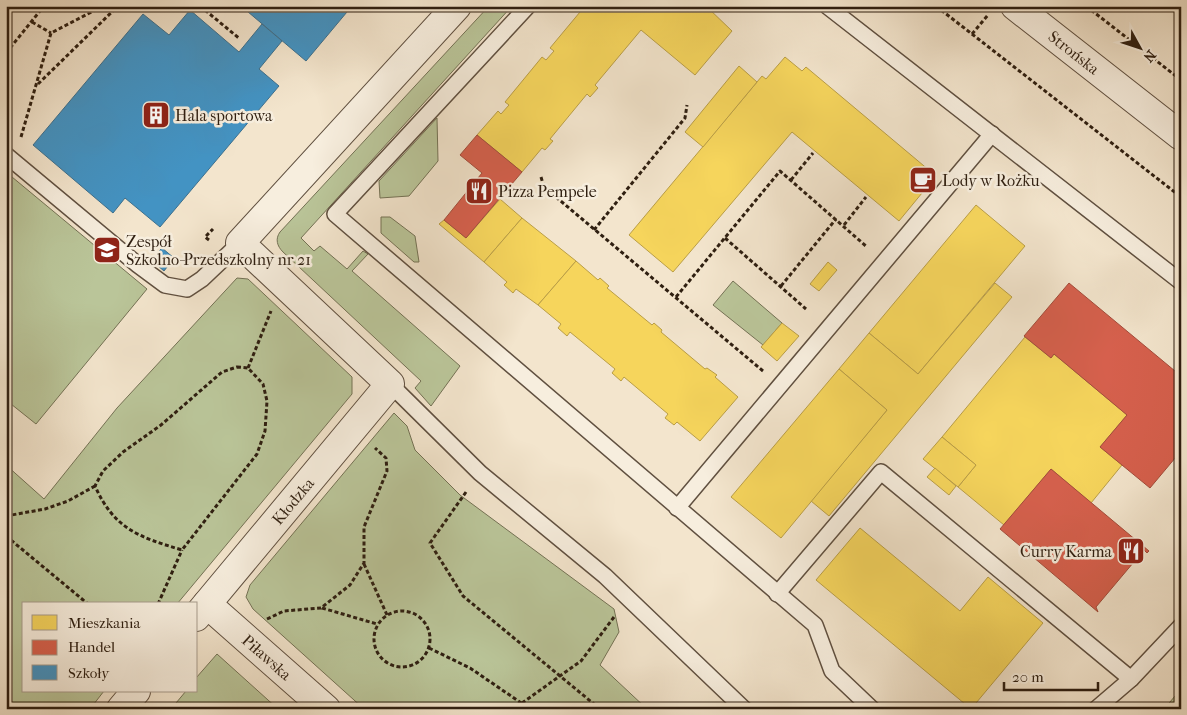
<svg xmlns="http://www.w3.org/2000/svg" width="1187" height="715" font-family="'IM FELL French Canon',serif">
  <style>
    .green { fill: #bac599; stroke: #747255 }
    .homes { fill: #f6d55c; stroke: #ba9e46 }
    .shops { fill: #d6604d; stroke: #a44c3b }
    .schools { fill: #4393c3; stroke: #3d708e }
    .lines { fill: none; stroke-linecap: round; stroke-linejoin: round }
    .lane-casing { stroke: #605040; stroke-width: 18 }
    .street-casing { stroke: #605040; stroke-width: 30 }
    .path { stroke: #2f1f11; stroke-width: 3; stroke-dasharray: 4 2.5; stroke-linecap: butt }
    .lane { stroke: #f7eede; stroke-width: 15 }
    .street { stroke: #f7eede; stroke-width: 28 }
    .labels { text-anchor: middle; stroke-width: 5; stroke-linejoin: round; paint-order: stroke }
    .street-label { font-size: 16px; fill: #2f1f11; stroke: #f7eede }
    .poi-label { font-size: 16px; fill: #2f1f11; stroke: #f7eede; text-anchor: start }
  </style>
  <rect width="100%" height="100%" fill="#f3e5cd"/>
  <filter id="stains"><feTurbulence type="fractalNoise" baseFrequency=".004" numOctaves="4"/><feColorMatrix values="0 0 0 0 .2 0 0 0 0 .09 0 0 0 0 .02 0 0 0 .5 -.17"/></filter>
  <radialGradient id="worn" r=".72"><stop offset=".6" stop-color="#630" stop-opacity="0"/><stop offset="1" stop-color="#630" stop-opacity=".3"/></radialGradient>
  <g class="green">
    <path d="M489,6H512L301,238L314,251L320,246L347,269L363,251L368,254L352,271L460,366L431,406L415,388L421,381L283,252C277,246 275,239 280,232Z"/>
    <polygon points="437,118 438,161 409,196 380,198 379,181"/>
    <polygon points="6,172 147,289 36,424 6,400"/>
    <polygon points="381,217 390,217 415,236 419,262 414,262 381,233"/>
    <polygon points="237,278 248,279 352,377 352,394 177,604 24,604 24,691 104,691 90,709 6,709 6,465 44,499 117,408"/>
    <polygon points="733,281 782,323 763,345 713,305"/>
    <polygon points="394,413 407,426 415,450 460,495 614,609 619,632 600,665 647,709 364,709 253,609 246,597 250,585"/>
    <polygon points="217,654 278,709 171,709 186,691 196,691 196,678"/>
    <polygon points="1181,689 1181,709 1164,709"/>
  </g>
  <g class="homes">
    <polygon points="585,6 706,6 732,31 695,75 641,30 595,85 598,88 590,97 587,94 550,139 553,141 545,150 542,148 522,172 477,135 498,111 501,114 509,105 505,102 542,57 546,60 554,51 550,48"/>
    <polygon points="785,57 802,71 806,67 936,176 899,221 792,132 673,272 629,235 762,76 766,79"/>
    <polygon points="739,66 757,82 703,147 685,132"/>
    <polygon points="500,199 522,218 484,262 439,224 444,220 466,238"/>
    <polygon points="976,205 1025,246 918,374 869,333"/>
    <polygon points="522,218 576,261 538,305 516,289 513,293 504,285 507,282 484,262"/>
    <polygon points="576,261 598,280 600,278 609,286 607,288 652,325 654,323 662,330 661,332 705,369 707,368 717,375 715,377 738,397 700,441 677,422 674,425 665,418 668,414 624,377 621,381 612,373 615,369 570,332 567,336 558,328 561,324 538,305"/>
    <polygon points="828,262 837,270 819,291 810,284"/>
    <polygon points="995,283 1012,297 829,516 811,501 887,410 839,369 869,333 918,374"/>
    <polygon points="782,323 799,336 777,361 761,347"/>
    <polygon points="1025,337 1051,358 1054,354 1127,415 1100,447 1122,465 1091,503 1051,469 1004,525 958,487 976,465 942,437"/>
    <polygon points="839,369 887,410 781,538 731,497"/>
    <polygon points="942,437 976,465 958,487 923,459"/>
    <polygon points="935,468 956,486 949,495 927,477"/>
    <polygon points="860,528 960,611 988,577 1043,623 971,709 816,580"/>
  </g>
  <g class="shops">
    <polygon points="477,135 522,172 466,238 444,220 482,173 460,155"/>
    <polygon points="1069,283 1181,376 1181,451 1150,488 1100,447 1127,415 1054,354 1051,358 1024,336"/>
    <polygon points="1051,469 1149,551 1147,553 1144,550 1096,607 1098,612 1000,529"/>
  </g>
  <g class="schools">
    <polygon points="241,6 352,6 306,61"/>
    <polygon points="190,10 239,52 262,24 282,41 259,69 279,86 160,227 125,198 113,213 33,145 143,14 169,35"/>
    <polygon points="162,248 174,258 164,271 151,260"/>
  </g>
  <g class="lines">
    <g class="lane-casing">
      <g id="lane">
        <polyline points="528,6 335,214 815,625 832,671 872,709"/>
        <polyline points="827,6 1181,282"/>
        <polyline points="6,155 138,265 165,285 187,289 202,279 240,243"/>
        <polyline points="390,384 480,473 605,576 744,709"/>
        <polyline points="677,508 992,134"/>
        <polyline points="777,594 881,472 1131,679"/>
        <polyline points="1096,709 1131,679 1181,626"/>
      </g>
    </g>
    <g class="street-casing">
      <g id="street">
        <path id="s1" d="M1015,6L1181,136"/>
        <path id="s2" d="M207,604L326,709"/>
        <path id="s3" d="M196,617L390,384L240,243L457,6"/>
        <polyline points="121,709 136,691"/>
      </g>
    </g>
    <g class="path">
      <polyline points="200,6 240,39"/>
      <polyline points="936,6 1181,197"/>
      <polyline points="1086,6 1181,80"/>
      <polyline points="32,22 51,33"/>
      <polyline points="972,34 988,15"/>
      <polyline points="6,53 44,6"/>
      <polyline points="38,84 118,6"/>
      <polyline points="21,137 51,33 103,6"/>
      <polyline points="541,177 544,187 763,371"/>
      <polyline points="791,180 813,153"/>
      <polyline points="844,225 866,197"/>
      <polyline points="594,230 685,118 687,105"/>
      <polyline points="725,238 806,309"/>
      <polyline points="209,240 205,237 213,229"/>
      <polyline points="781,286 836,219"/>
      <polyline points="676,297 780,171 867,247"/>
      <path d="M237,367L248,368L263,384L267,401L265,431L257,454L182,550C139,537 114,529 95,486L103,471L123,452L161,425L222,372Z"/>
      <polyline points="248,368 271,311"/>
      <polyline points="466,492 430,543 463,596 600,709"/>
      <polyline points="6,516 45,509 68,501 95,486"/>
      <polyline points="6,536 88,604"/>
      <polyline points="364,564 387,615"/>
      <polyline points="158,604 182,550"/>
      <polyline points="322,608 377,624"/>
      <circle cx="402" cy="639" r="28"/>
      <polyline points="267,619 284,611 321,608 350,585 364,563 364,527 387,471 386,458 375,448"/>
      <polyline points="429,648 470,668 530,709"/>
      <polyline points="522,703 581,661 614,617"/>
    </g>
    <use href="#lane" class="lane"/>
    <use href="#street" class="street"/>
  </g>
  <defs>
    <g id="building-square" transform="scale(1.4375)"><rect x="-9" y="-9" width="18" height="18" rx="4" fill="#8f2418" stroke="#f7eede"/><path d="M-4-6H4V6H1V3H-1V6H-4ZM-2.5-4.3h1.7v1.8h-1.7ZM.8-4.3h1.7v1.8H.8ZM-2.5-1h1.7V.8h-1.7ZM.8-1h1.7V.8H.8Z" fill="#fff"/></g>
    <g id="cafe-square" transform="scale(1.4375)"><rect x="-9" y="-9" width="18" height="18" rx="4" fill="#8f2418" stroke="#f7eede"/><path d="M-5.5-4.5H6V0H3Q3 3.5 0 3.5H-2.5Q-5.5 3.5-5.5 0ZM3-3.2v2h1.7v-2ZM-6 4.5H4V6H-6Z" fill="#fff"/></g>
    <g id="restaurant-square" transform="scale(1.4375)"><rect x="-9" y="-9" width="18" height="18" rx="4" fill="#8f2418" stroke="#f7eede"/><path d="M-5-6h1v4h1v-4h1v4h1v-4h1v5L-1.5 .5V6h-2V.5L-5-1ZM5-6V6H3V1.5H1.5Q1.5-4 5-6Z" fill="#fff"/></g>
    <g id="school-square" transform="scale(1.4375)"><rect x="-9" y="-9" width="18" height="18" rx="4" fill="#8f2418" stroke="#f7eede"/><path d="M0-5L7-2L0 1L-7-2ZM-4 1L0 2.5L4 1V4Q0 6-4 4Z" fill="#fff"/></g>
  </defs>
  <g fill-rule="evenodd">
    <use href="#building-square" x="156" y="115"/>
    <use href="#cafe-square" x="923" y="180"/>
    <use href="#restaurant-square" x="479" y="191"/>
    <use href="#school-square" x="107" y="250"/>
    <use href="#restaurant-square" x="1131" y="551"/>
  </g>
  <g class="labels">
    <g class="street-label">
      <text dy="6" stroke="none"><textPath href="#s1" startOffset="75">Strońska</textPath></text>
      <text dy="6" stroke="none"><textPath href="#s3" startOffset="151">Kłodzka</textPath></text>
      <text dy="6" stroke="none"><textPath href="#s2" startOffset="80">Piławska</textPath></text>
    </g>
    <g class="poi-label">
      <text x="175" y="121">Hala sportowa</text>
      <text x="942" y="186">Lody w Rożku</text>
      <text x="498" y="197">Pizza Pempele</text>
      <text x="126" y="247">Zespół<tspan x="126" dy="18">Szkolno-Przedszkolny nr 21</tspan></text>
      <text x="1112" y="557" text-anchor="end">Curry Karma</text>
    </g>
  </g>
  <rect width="1187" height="715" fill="none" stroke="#f3e5cd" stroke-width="25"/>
  <rect x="8" y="8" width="1172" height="700" fill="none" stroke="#2f1f11" stroke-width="2.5"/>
  <rect x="12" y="12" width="1162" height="690" fill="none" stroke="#2f1f11"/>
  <rect x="22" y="602" width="175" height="90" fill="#f7eede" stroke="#a79b8c"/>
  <rect x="32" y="615" width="25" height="15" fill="#f6d55c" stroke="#a79b8c"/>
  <text x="68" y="628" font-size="15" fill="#2f1f11">Mieszkania</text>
  <rect x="32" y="640" width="25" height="15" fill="#d6604d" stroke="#a79b8c"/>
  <text x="68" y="652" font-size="15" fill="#2f1f11">Handel</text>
  <rect x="32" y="665" width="25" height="15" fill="#4393c3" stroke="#a79b8c"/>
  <text x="68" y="678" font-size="15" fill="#2f1f11">Szkoły</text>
  <g transform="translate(1140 48) rotate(130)" stroke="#f7eede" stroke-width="4" paint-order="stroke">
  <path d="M0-4L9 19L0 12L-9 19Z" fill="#2f1f11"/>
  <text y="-8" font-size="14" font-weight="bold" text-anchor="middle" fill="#2f1f11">N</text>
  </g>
  <path d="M1004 682v8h94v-8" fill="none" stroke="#2f1f11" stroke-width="2.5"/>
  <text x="1012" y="682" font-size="15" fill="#2f1f11" stroke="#f7eede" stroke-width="4" paint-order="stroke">20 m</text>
  <rect width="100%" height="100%" filter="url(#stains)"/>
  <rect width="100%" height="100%" fill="url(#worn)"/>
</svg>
